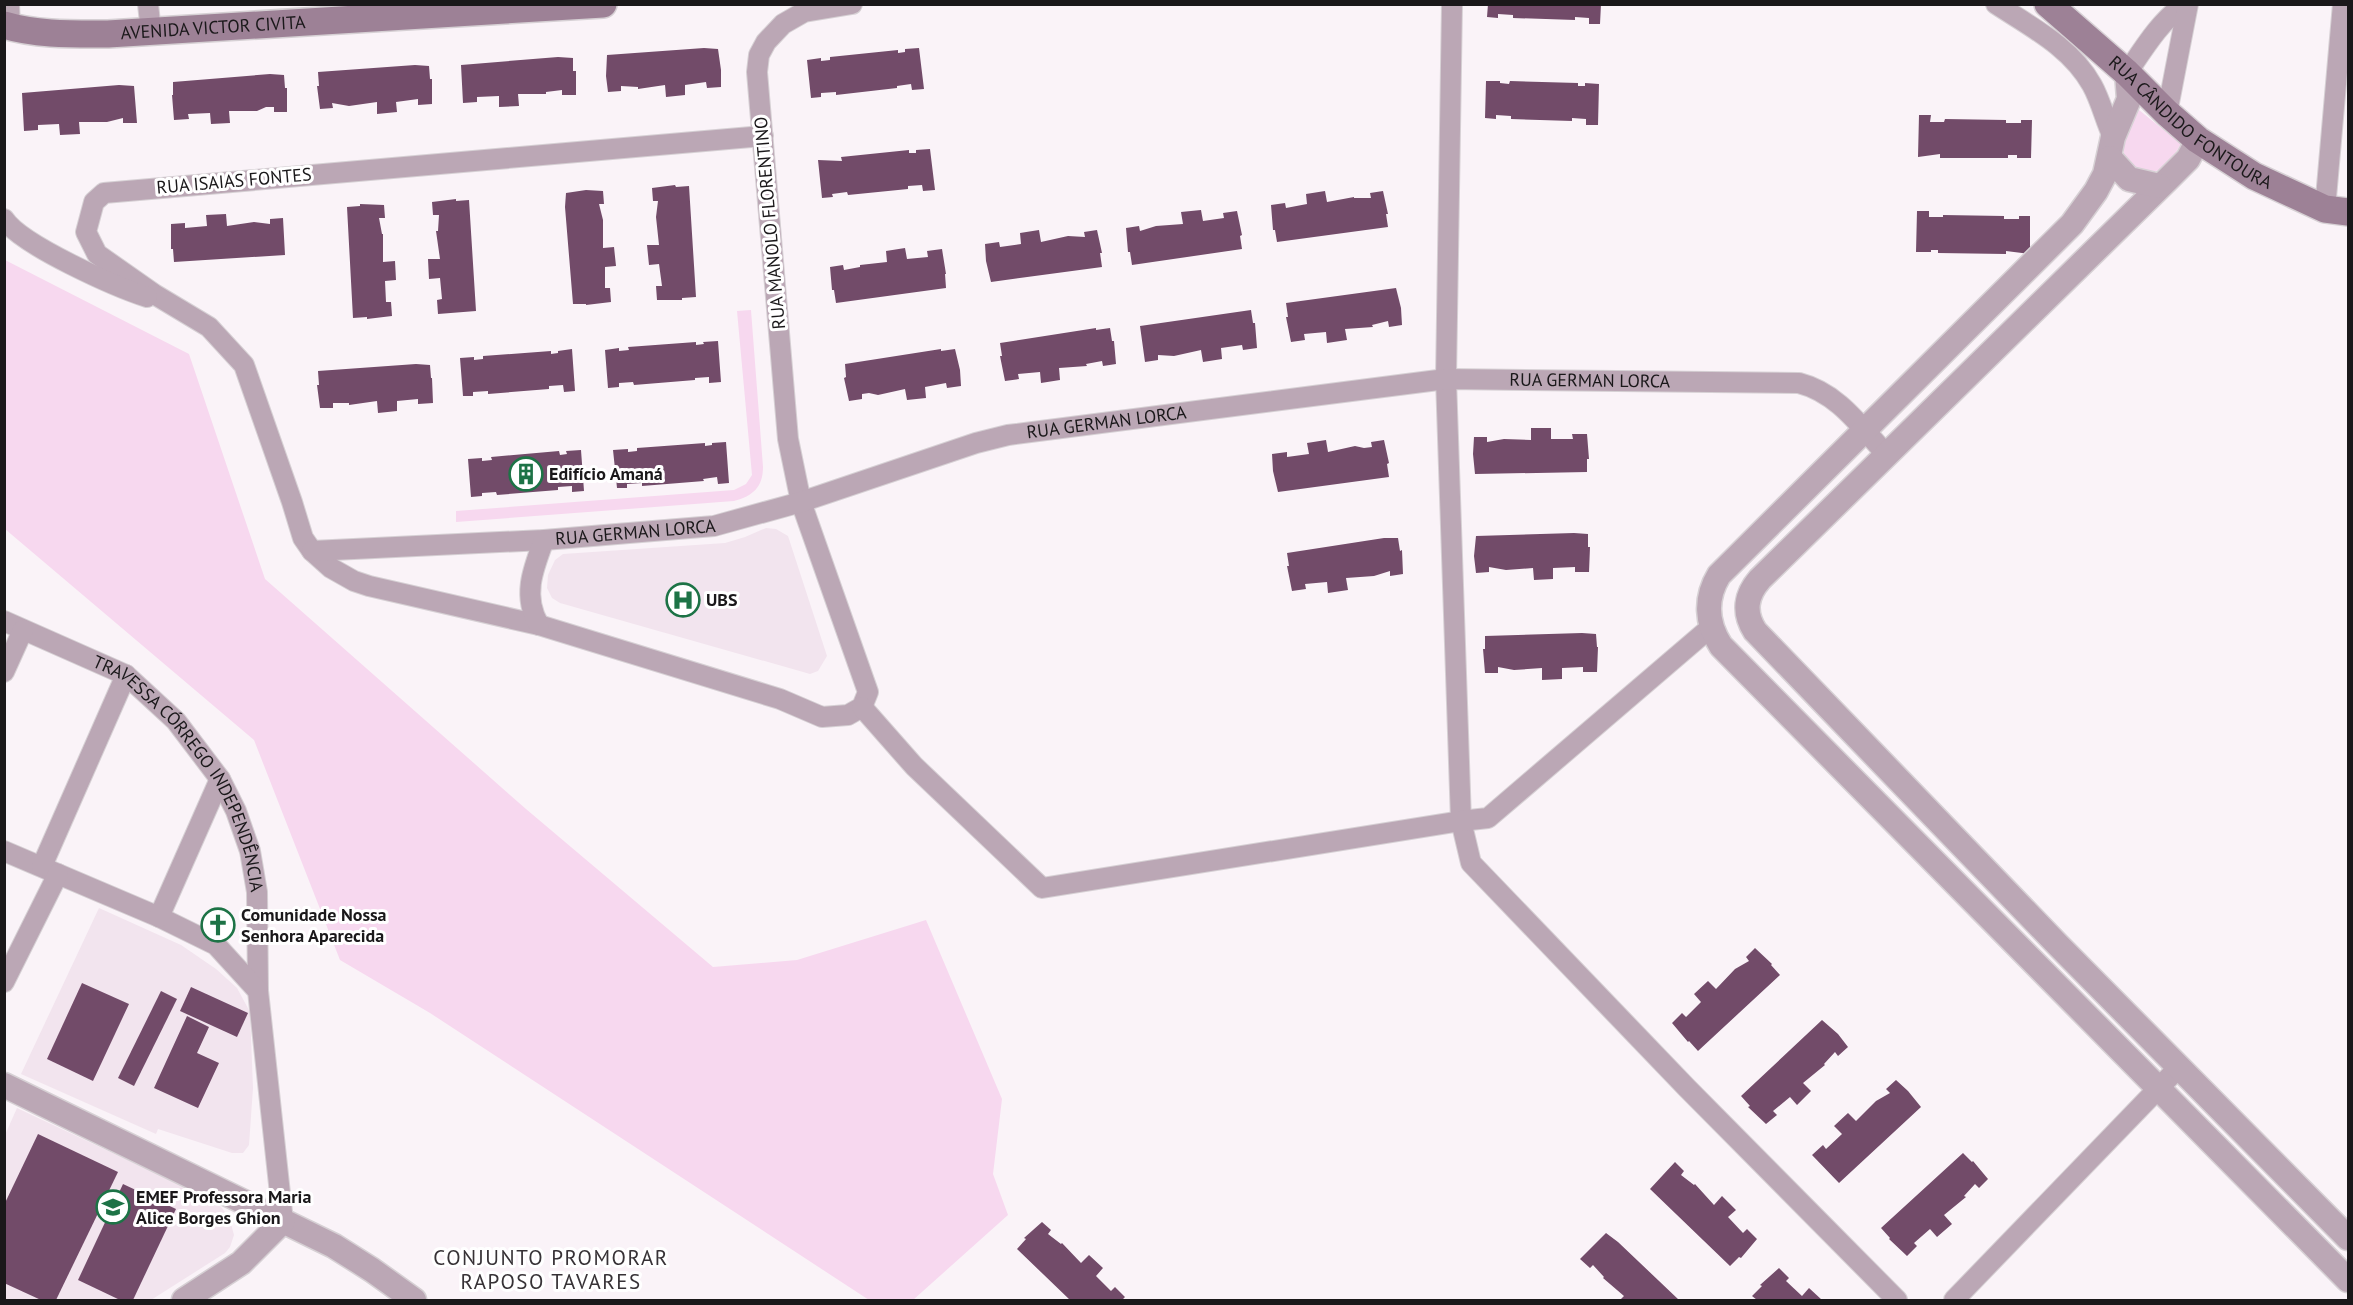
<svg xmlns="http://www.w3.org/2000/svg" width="2353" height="1305" font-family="'PT Sans',sans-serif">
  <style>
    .built { fill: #f2e4ee }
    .green { fill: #f7d8ef }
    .building { fill: #724b69 }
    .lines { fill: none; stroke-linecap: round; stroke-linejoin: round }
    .minor-casing { stroke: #d6d0d4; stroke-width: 22 }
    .tertiary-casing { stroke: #d6d0d4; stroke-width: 27 }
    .secondary-casing { stroke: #d6d0d4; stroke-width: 30 }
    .minor { stroke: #bba7b5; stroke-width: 20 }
    .tertiary { stroke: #bba7b5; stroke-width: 24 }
    .secondary { stroke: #9d8196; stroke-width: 27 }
    .labels { text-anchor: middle; stroke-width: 6; stroke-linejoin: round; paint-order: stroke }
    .street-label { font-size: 18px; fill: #1a181a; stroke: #fff }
    .poi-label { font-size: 18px; font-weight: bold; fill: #1a181a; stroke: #fff; text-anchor: start }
    .quarter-label { font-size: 21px; letter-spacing: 1.5px; fill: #373236; stroke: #fff }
  </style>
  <rect width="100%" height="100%" fill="#faf3f8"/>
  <g class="built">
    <polygon points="766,528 776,529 788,536 827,656 818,671 810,674 560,603 552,598 547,588 548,575 555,560 563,554 725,543 745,537"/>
    <polygon points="99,908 181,945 216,969 237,988 250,1012 253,1088 249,1145 243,1153 232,1153 158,1129 156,1134 21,1074"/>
    <polygon points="17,1108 217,1202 225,1212 231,1224 234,1235 230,1247 225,1253 151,1300 5,1299 5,1135"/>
  </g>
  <g class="green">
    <path d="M2139,110L2181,144C2176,151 2172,162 2164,167C2145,181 2119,163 2123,140C2126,130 2134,119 2139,110Z"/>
    <polygon points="5,260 189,354 265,579 526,809 713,967 797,960 926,920 1002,1099 993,1174 1008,1215 913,1300 869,1300 430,1013 340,960 254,740 5,529"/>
    <path d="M751,310L763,467C763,487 753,496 734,501L456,522V511L734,490L746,484L752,475L737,311Z"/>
  </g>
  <g class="building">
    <polygon points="1488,4 1601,4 1600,24 1589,24 1589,18 1575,17 1575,20 1513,18 1513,15 1498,14 1498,18 1487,17"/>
    <polygon points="704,48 718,49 721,70 721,87 707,88 706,82 685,85 685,95 666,97 665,85 638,89 638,87 621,86 621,91 608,92 606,76 607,55"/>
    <polygon points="919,48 924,89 912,90 911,84 897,86 897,88 836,95 836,92 821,93 821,97 811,98 807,60 821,58 821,61 830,60 830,57 898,50 898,53 905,52 905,49"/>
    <polygon points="558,57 573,58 573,71 576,71 576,95 562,95 562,90 546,92 546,94 518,94 519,106 499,107 499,96 477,97 477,102 463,103 461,65"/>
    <polygon points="415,65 429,66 430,79 432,79 432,104 418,105 418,99 396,102 397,112 377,114 377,102 349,106 332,103 333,108 320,109 317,86 319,86 318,72"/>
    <polygon points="270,74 284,75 285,88 287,88 287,112 274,112 274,107 266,107 257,111 229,111 230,123 211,124 210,113 188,114 189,119 174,120 172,95 173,95 173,82"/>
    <polygon points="1486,81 1500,81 1500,83 1509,84 1510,81 1578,83 1578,86 1585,86 1585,83 1599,84 1598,125 1586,125 1586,119 1572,118 1572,121 1511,119 1511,116 1496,115 1496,119 1485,118"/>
    <polygon points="119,85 134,86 137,123 123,123 123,118 107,122 79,122 80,134 60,135 59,124 38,125 38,130 24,131 22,93"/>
    <polygon points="1919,115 1931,115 1930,122 1944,122 1945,119 2006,120 2006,123 2021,123 2021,120 2032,120 2031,158 2017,158 2017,155 2008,155 2008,158 1940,158 1940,154 1918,157"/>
    <polygon points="930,149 935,190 923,191 922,185 908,186 908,189 848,195 847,192 832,194 833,197 822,198 818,160 842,161 841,157 909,150 909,153 916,153 916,150"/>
    <polygon points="675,185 676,187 689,186 696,297 682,298 682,300 657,300 656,286 662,286 659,264 649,265 647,245 659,245 656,217 658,201 653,201 652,188"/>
    <polygon points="586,190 603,191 604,204 599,204 603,220 603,248 614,247 616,266 605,267 605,288 610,288 611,302 586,305 586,304 573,304 565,207 566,193"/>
    <polygon points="1325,191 1327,202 1354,197 1354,198 1371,198 1370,193 1383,191 1388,214 1386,214 1388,227 1277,242 1275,230 1273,230 1271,205 1285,203 1286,208 1307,204 1306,194"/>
    <polygon points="456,199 456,201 469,200 476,311 438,314 437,300 442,299 440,278 429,279 428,259 440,259 436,231 438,231 439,215 433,215 432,202"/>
    <polygon points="360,204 384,205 385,218 379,218 382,234 383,234 383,262 395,261 396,280 385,281 386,302 391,302 392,316 367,319 367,317 353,318 347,207 360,206"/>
    <polygon points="1201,210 1203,221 1224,218 1223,213 1237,211 1242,235 1240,236 1242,249 1132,265 1130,252 1128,252 1126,228 1139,226 1140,231 1156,226 1183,224 1181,212"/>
    <polygon points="1917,211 1929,211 1929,217 1943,217 1943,215 2004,216 2004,219 2019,219 2019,216 2030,216 2030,254 2006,251 2006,254 1938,253 1938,250 1931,250 1931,252 1916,252"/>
    <polygon points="226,214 227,226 254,222 270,224 270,219 283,218 285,255 174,262 173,249 171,249 171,224 185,223 185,228 207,226 206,215"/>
    <polygon points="1039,230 1041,242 1068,236 1085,237 1084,232 1097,230 1102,253 1100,253 1102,267 991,282 986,261 985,244 999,242 1000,247 1021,244 1020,233"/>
    <polygon points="905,248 907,259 928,257 927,251 942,249 946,274 945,274 946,288 836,303 834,290 832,290 830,267 843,265 844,270 860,267 860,265 887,262 886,251"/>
    <polygon points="1396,288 1401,308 1402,325 1389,327 1388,321 1372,325 1373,327 1345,329 1347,340 1327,343 1326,332 1304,334 1305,340 1291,342 1286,317 1288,317 1286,303"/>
    <polygon points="1251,310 1253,323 1255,323 1257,348 1243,350 1242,345 1221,348 1222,359 1203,362 1201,350 1174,356 1158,355 1158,360 1145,362 1140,326"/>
    <polygon points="1096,328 1096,330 1110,328 1112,341 1114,341 1116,364 1103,366 1102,361 1086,364 1087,366 1059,368 1060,380 1041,383 1040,372 1018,374 1019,379 1005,381 1000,356 1002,356 1000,343"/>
    <polygon points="718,341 721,382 709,383 709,377 695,378 695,380 634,385 633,382 619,383 619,387 608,388 605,350 619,348 619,351 629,350 628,347 696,342 696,345 704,344 703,342"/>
    <polygon points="572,349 575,391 564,392 563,385 549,386 549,389 488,394 488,391 473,392 473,396 463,396 460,358 474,357 474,360 483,359 483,356 551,351 551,354 558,353 558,351"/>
    <polygon points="941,349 941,351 955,349 960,370 961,386 947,388 946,383 925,387 926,398 907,400 905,389 878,395 869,393 862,394 862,399 849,401 844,378 846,377 845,364"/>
    <polygon points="416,364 430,365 431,378 432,378 433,403 418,404 418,399 397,401 397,411 378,413 377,401 349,405 349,403 333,403 333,408 320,408 317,385 319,385 318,371"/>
    <polygon points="1531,428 1551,428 1551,439 1573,439 1572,434 1587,434 1589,459 1587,459 1587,472 1475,474 1473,454 1474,437 1487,437 1487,442 1504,439 1531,440"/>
    <polygon points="1326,440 1328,452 1355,446 1364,448 1372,447 1371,442 1384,440 1389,463 1387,464 1389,477 1278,492 1273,471 1272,454 1287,452 1287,457 1309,454 1307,443"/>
    <polygon points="726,442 729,483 718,484 717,477 703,479 704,481 642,486 642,483 627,484 627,488 617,488 613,450 628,449 628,452 637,451 637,448 705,443 705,446 712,445 712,443"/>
    <polygon points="581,450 584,491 572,492 572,486 558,487 558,490 497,495 496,492 482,493 482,496 471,497 468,459 482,458 482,461 492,460 491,457 559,451 560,455 567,454 566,451"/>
    <polygon points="1574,533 1588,534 1588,547 1590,547 1589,572 1575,572 1575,567 1553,568 1553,579 1534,580 1533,568 1506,570 1489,567 1489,572 1476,573 1474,556 1476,536"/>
    <polygon points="1384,538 1398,538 1400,551 1402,550 1403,574 1390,576 1390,571 1374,576 1346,578 1348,590 1328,593 1327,582 1305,584 1306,589 1292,591 1287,566 1289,566 1287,553"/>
    <polygon points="1582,633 1596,634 1597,647 1598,647 1597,672 1583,672 1583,667 1562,668 1562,679 1542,680 1542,668 1514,670 1498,667 1498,673 1485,673 1483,649 1485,649 1485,636"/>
    <polygon points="216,911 228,918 226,926 221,927 219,939 206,932"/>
    <polygon points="1755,948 1772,964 1771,965 1780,975 1698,1051 1689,1041 1688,1042 1672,1023 1682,1013 1686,1017 1701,1002 1694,994 1708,981 1716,989 1735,969 1749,961 1746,957"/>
    <polygon points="82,983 129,1004 93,1081 47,1059"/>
    <polygon points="191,987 248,1013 237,1037 180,1011"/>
    <polygon points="161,991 177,999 134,1086 118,1078"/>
    <polygon points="187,1016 209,1027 197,1053 219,1063 198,1108 154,1088"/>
    <polygon points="1822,1020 1838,1034 1848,1047 1838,1056 1835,1052 1824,1064 1825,1065 1803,1083 1811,1091 1797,1105 1790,1097 1773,1111 1777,1115 1766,1124 1748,1107 1750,1106 1741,1096"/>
    <polygon points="1896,1080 1908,1091 1921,1107 1839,1183 1812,1155 1823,1145 1826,1149 1842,1134 1834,1126 1848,1113 1856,1121 1876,1101 1890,1093 1886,1089"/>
    <polygon points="38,1134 118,1172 56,1300 41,1300 4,1283 4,1205"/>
    <polygon points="1963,1153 1972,1162 1973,1161 1988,1179 1979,1188 1975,1184 1964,1196 1966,1197 1944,1215 1952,1224 1937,1237 1930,1229 1914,1243 1917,1246 1907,1256 1889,1239 1890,1238 1881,1228"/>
    <polygon points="1675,1162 1684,1171 1681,1175 1694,1185 1695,1184 1714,1205 1722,1196 1736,1210 1728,1217 1743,1233 1747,1229 1757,1239 1741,1258 1739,1257 1730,1266 1650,1189"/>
    <polygon points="123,1184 176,1209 133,1300 120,1300 78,1280"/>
    <polygon points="1042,1222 1051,1230 1048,1234 1061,1244 1062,1243 1081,1263 1089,1255 1103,1268 1096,1276 1111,1291 1115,1287 1125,1297 1122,1300 1070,1300 1017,1249 1026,1239 1024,1238"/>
    <polygon points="1606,1233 1618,1242 1679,1300 1620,1300 1624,1296 1603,1278 1604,1277 1593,1265 1590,1268 1580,1259"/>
    <polygon points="1779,1268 1789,1278 1786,1281 1802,1296 1809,1288 1822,1300 1757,1300 1752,1296 1762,1286 1760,1285"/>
  </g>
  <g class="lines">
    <g class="minor-casing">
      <g id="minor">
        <polyline points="9,4 10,26"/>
        <polyline points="148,4 151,32"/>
        <polyline points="1452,4 1446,379 1461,821 1471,863 1687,1088 1897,1300"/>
        <path d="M1996,4C2031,27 2071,47 2092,85C2101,101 2105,120 2113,137"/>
        <path d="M2127,73C2144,48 2160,21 2185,4"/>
        <polyline points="2167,113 2188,4"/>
        <polyline points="763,136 104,193 94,202 86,232 97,254 154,294 209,327 244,365 292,502 303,538 312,551 331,568 354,581 369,586 539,625 780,699 822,717 848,715 862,707 868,692 801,502 788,439 757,72 759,55 766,42 783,24 804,12 852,4"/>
        <polyline points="2325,209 2343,4"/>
        <path d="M4,219C21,245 116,287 147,297"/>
        <path id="s1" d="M312,551L544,540L714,526L801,502L976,443L1008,435L1446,379L1799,383C1838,393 1860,426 1886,454"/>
        <path id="s2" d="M4,621L126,675L176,721L220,779L236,811L250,851L257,892L258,991"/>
        <path d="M539,625C522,596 533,569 544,540"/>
        <polyline points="4,672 23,630"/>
        <polyline points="862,707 914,766 1042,888 1461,821 1488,818 1711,627"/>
        <polyline points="4,851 159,917 216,945 258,991 283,1221"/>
        <polyline points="42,866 126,675"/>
        <polyline points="159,917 220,779"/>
        <polyline points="4,982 58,874"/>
        <polyline points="1954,1300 2179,1067"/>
      </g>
    </g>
    <g class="tertiary-casing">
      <g id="tertiary">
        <path d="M2127,73L2129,99L2113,137L2105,174L2096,191L2072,224L1719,575C1705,598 1706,623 1721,646L2348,1280"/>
        <path d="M2198,140L2188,159L2167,180L1760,579C1746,595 1743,612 1755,631L2057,944L2348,1238"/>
        <polyline points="2110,158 2129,179 2159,186"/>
        <polyline points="4,1085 334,1246 372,1270 414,1300"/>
        <polyline points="184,1300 241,1263 283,1221"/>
      </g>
    </g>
    <g class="secondary-casing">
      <g id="secondary">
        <path id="s3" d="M2048,4L2127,73L2167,113L2198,140L2254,176L2325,209L2348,212"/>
        <path id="s4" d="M4,25C37,35 73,34 108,34L603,4"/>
      </g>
    </g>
    <use href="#minor" class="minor"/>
    <use href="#tertiary" class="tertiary"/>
    <use href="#secondary" class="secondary"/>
  </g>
  <defs>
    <g id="building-ring" transform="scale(1.725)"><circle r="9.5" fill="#fff" stroke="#1d7346" stroke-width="1.5"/><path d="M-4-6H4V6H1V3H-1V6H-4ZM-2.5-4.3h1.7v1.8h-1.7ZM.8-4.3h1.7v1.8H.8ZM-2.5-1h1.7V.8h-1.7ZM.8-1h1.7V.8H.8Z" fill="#1d7346"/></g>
    <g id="hospital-ring" transform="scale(1.725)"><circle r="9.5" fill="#fff" stroke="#1d7346" stroke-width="1.5"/><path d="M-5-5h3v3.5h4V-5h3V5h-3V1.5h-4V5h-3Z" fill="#1d7346"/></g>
    <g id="church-ring" transform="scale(1.725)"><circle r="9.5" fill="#fff" stroke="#1d7346" stroke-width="1.5"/><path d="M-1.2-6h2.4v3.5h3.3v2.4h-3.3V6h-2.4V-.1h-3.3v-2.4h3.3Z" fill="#1d7346"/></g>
    <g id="school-ring" transform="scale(1.725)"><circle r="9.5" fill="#fff" stroke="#1d7346" stroke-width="1.5"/><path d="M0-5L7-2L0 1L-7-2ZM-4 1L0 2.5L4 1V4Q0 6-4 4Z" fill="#1d7346"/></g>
  </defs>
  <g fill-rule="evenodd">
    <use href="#building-ring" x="526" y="474"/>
    <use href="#hospital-ring" x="683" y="600"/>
    <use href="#church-ring" x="218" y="925"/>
    <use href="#school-ring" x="113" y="1207"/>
  </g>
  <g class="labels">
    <g class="street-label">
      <text dy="6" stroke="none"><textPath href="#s4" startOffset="210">AVENIDA VICTOR CIVITA</textPath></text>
      <text dy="6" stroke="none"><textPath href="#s3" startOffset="186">RUA CÂNDIDO FONTOURA</textPath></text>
      <text transform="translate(234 181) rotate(-5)" y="6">RUA ISAIAS FONTES</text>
      <text transform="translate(770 223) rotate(-95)" y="6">RUA MANOLO FLORENTINO</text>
      <text dy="6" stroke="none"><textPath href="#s1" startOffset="1296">RUA GERMAN LORCA</textPath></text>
      <text dy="6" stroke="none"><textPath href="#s1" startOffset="810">RUA GERMAN LORCA</textPath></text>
      <text dy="6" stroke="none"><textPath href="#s1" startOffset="324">RUA GERMAN LORCA</textPath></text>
      <text dy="6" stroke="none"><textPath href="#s2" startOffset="246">TRAVESSA CÓRREGO INDEPENDÊNCIA</textPath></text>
    </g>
    <g class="poi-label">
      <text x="549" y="480">Edifício Amaná</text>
      <text x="706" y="606">UBS</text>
      <text x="241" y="921">Comunidade Nossa<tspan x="241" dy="21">Senhora Aparecida</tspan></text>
      <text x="136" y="1203">EMEF Professora Maria<tspan x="136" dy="21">Alice Borges Ghion</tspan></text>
    </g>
    <g class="quarter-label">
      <text x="551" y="1265">CONJUNTO PROMORAR<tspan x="551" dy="24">RAPOSO TAVARES</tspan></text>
    </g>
  </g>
  <rect width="2353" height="1305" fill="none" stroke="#1a181a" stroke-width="12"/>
</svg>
